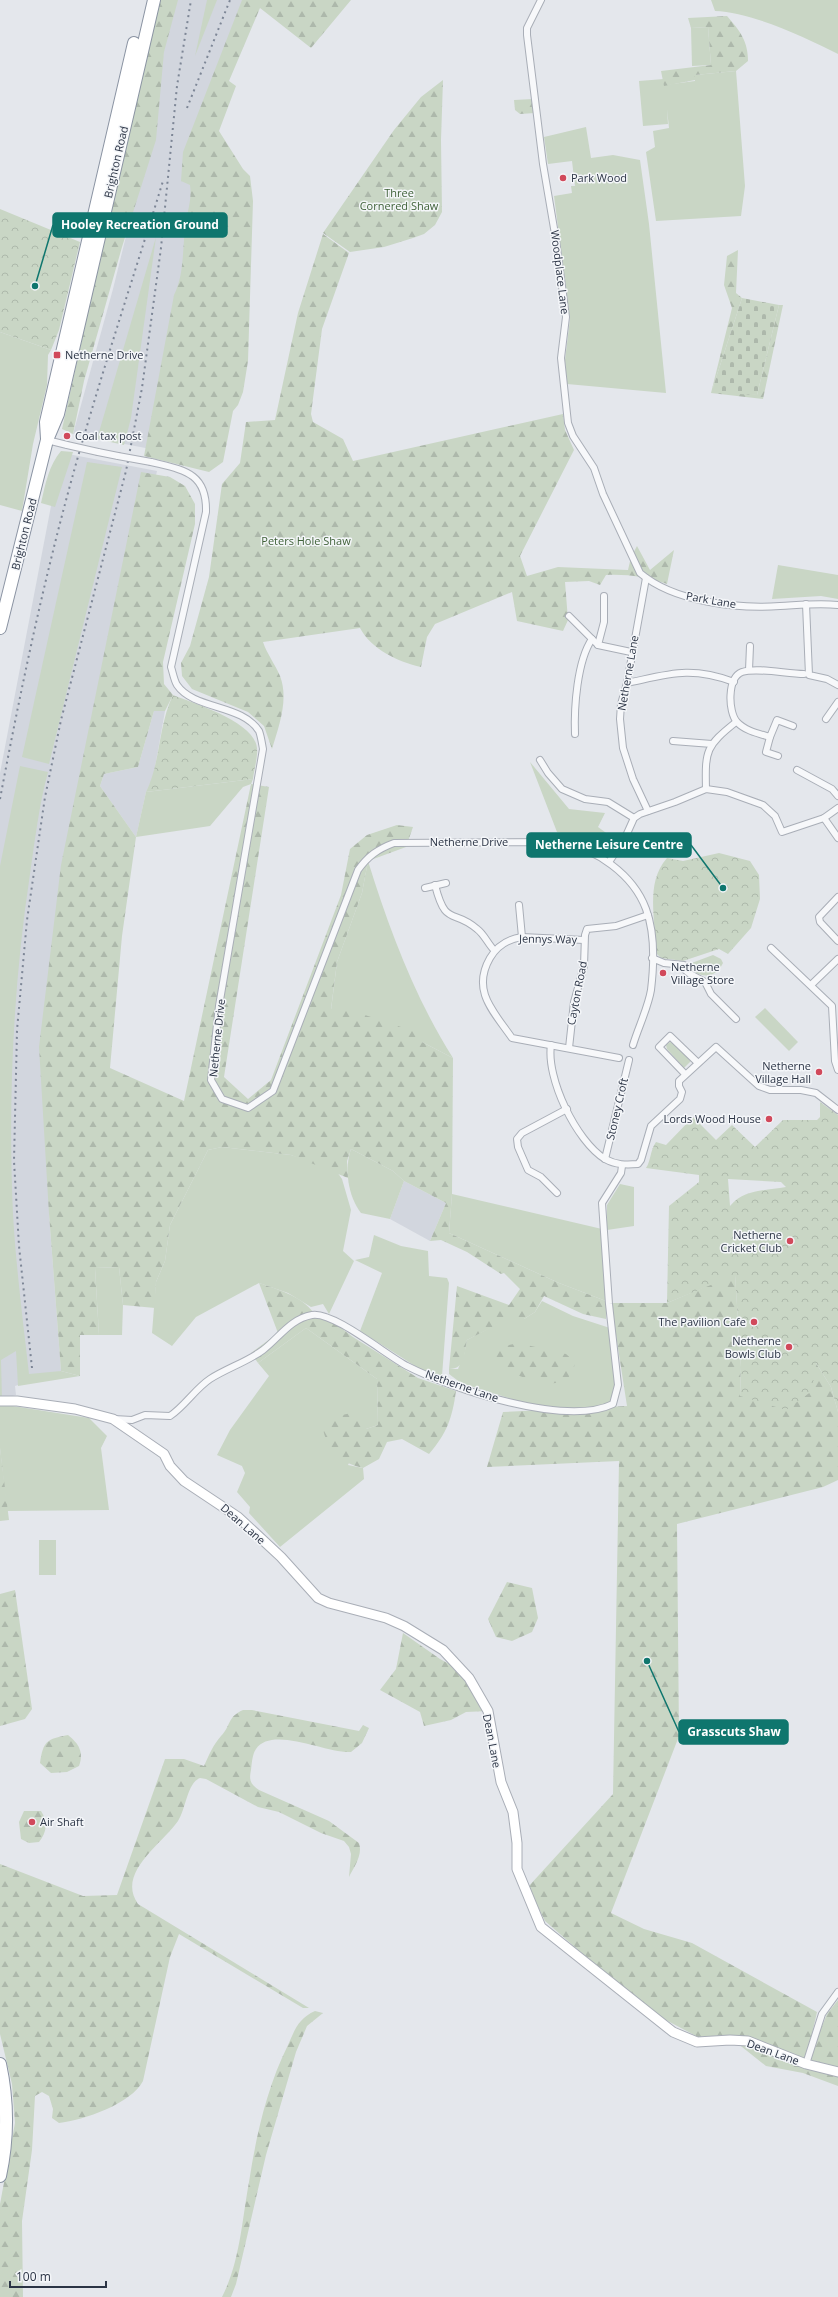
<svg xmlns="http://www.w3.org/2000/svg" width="838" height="2297" font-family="'Open Sans',sans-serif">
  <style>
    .built { fill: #d2d6de }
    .green { fill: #c9d6c5 }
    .forest { fill: url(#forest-firs) }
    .cemetery { fill: url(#cemetery-stones) }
    .park { fill: url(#park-crowns); fill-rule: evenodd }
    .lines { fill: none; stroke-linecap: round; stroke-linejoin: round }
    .street-casing { stroke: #a9aeb7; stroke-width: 8 }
    .secondary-casing { stroke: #a9aeb7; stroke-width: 11 }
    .highway-casing { stroke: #8b94a3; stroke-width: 14 }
    .street { stroke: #f7f8fa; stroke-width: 6 }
    .secondary { stroke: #fff; stroke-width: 9 }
    .highway { stroke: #fff; stroke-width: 12 }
    .rail { stroke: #7d8696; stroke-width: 2; stroke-dasharray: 2 4; stroke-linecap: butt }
    .street-bridge-casing { stroke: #a9aeb7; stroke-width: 8; stroke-linecap: butt }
    .street-bridge { stroke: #f7f8fa; stroke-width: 6 }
    .poi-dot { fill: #d1495b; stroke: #f4f6f9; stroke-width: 1.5 }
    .labels { text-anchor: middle; stroke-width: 3; stroke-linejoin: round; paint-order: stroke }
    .street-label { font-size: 11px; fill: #2b3445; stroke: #f4f6f9 }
    .poi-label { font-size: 11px; fill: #2b3445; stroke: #f4f6f9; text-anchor: start }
    .park-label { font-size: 11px; fill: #3f6138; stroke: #f4f6f9 }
    .leader { fill: none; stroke: #0f766e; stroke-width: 1.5 }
    .callout-dot { fill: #0f766e; stroke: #f4f6f9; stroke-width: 1.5 }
    .callout { fill: #0f766e; stroke: #0f766e; stroke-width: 1.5 }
    .callout-label { font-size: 12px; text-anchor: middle; font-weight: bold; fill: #fff }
  </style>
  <defs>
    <pattern id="forest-firs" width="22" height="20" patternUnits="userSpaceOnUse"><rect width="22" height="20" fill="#c9d6c5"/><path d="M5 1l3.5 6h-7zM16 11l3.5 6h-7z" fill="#adb8ab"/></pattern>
    <pattern id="cemetery-stones" width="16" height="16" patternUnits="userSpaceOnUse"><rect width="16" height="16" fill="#c9d6c5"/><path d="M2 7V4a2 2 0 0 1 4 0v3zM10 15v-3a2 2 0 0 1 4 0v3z" fill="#adb8ab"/></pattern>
    <pattern id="park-crowns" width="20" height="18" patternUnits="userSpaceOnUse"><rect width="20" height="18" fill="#c9d6c5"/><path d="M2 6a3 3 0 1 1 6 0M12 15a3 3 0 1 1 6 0" fill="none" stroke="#adb8ab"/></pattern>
  </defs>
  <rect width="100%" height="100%" fill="#e4e7ec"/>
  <g class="built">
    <polygon points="172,0 243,0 201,151 161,451 73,434 113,289 150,139"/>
    <polygon points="68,454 157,471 80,811 50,1062 49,1214 61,1371 15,1386 16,1395 2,1399 0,1394 0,773 51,506"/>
    <polygon points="154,711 165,711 153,778 146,792 136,837 100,786 104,774 138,767"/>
    <polygon points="404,1181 446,1203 430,1241 390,1219"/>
  </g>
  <g class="green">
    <polygon points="207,0 217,0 195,56"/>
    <path d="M711,0H838V54C805,37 751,12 715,11Z"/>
    <polygon points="708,27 711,65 692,66 691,28"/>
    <polygon points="736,71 745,186 741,216 656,221 646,152 655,147 653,131 669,128 667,109 668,124 643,126 639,81 664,79 664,85 695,81 695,75"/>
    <polygon points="586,127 591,158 613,155 640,160 649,224 666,393 567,384 565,360 570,319 554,196 572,193 571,186 575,186 572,161 548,164 544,137"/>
    <polygon points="156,237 131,418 124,445 97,439"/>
    <polygon points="0,332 51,350 48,355 47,385 33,444 22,511 0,505"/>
    <path d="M61,451L73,452L55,507L41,503C45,485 49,465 61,451Z"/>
    <polygon points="87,462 122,467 49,764 22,757"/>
    <polygon points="778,565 838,575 838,599 821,596 772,599"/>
    <path d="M530,762L569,809L605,813L598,827L620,843L609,862L582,848C578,836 568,835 557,832Z"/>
    <path d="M20,766L48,772C39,805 35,840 30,874C13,986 8,1101 13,1214C16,1267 23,1321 29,1374L61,1371L80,1376L18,1386L16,1351L1,1360L2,1399H0V866Z"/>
    <polygon points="253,779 251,784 243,787 210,826 136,837 146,792"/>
    <path d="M368,861C389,929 415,998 453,1058L422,1042L331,1010L337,962L362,893Z"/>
    <path d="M713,955L721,959L723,963C715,980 701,977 688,969L689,964Z"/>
    <polygon points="765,1008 798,1042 789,1051 755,1017"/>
    <polygon points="670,1042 673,1043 691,1061 684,1068 667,1049 666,1045"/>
    <polygon points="222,1147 291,1155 335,1169 342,1179 351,1210 343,1251 354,1261 329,1314 323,1304 311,1307 288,1293 259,1283 196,1317 172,1346 152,1333 156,1282 165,1261 170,1225 208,1150"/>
    <path d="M351,1149L393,1171L404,1181L390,1219L361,1213C348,1196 344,1169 351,1149Z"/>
    <polygon points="620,1184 634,1187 634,1226 607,1230 607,1205"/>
    <polygon points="452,1194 602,1229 606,1301 559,1283 449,1233"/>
    <polygon points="374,1235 401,1246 428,1251 429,1276 447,1278 449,1283 442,1376 423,1371 360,1331 382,1273 355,1260 369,1257"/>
    <polygon points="119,1267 123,1305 122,1335 99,1335 95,1268"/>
    <path d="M542,1301L573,1316L610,1328C612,1349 622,1392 605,1407L560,1409L518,1401L461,1383L449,1374V1369H458L464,1355L467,1340L508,1318L524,1319L535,1312Z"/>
    <polygon points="306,1328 377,1379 378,1425 366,1429 348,1465 363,1468 364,1479 280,1547 249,1513 250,1507 237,1492 245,1473 242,1466 217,1455 230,1430 269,1376 258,1363"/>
    <polygon points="0,1404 89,1418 107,1436 101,1448 109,1510 7,1511 0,1448"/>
    <rect x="39" y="1540" width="17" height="35"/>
  </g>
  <g class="forest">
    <polygon points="158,0 178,0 164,52 156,140 122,247 84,381 73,434 62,429"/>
    <path d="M242,0H351L311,48L260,8L229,81L236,86L219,131L243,169L250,176L253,201L248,361L243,392L238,405L233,411L223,462L209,472L144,456L174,295C185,273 182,246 186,222C188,209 192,198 190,185L181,181L183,152Z"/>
    <path d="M727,16C740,31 748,41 748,61L736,71L695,75V80L664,86L661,71L711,65L708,27L691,28L688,18Z"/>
    <polygon points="443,80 441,140 442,212 435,225 424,234 413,238 384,247 350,252 323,233 394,130 421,97"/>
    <polygon points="533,99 535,113 520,114 515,110 514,100"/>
    <path d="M323,234L349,253L322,329L311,414L313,422L343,439L353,461L563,414L565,430L574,450L520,556L527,576L558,567L628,570L631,557L637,546L650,570L674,550L667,584C646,577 628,574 606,575L600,585L589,581L565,582L568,620L563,631L517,621L512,592L435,624L427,637L421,667C398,662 371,649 360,628L263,642C267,654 275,664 280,676C289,699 279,726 272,749L264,726L248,712L192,689L182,676L181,663L190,646L209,577L222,484L240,463L246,422L275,420L298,313Z"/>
    <polygon points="738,250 736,293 742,298 713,387 757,395 779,305 783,305 763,399 711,393 732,308 724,285 727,256"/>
    <path d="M141,472L170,477L185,486L195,504V524L163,662L164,684L173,695L165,711H154L138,767L104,774L100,786L136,837L122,936L110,1068L184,1101L251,784L269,787L224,1077L248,1099L271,1080L341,895L350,849L367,835L397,825L413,827L406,847L368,861L362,893L337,962L331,1009L356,1012L422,1034V1042L453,1058L452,1194L449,1233L559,1283L606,1301V1319L583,1314L544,1296L535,1312L524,1319H508L467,1340C464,1353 466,1369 449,1369L457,1286L509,1305L520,1289L504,1273L501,1274L467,1252L441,1240L430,1241L446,1203L404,1181L393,1171L351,1149L347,1161L348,1178L291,1155L222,1147L208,1150L170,1225L165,1261L156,1282L155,1308L123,1305L119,1267L95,1268L99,1335H80V1376L61,1371L49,1214L39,1047L61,865Z"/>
    <polygon points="735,1274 741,1367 740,1396 816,1363 831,1387 838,1412 838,1480 823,1487 677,1524 679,1736 611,1913 644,1929 692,1943 817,2012 804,2070 827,2014 838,2000 838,2086 803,2073 766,2066 727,2035 698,2037 647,2010 545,1921 528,1887 613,1794 619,1461 487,1467 503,1412 627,1406 611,1303 667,1303"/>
    <path d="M259,1283C280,1290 304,1297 316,1316L332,1321L353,1337L418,1378L456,1391C452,1419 447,1433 429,1454L402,1439L387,1442L379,1459L363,1468C338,1462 327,1450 322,1425L338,1416L355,1412L366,1429L378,1425L377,1379L306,1328L258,1363L251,1353L278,1333Z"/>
    <path d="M518,1343L566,1354L575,1362C570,1403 512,1374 492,1362L495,1352L509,1345Z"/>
    <polygon points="0,1448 9,1520 0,1521"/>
    <polygon points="507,1582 532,1588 538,1618 532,1632 512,1641 496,1637 488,1619"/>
    <polygon points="15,1590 32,1709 25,1719 0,1726 0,1594"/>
    <polygon points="403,1633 440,1659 464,1672 488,1711 466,1712 451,1720 424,1726 420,1712 380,1690 396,1669"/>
    <path d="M243,1710H252L359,1731L363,1725L369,1728L362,1743L351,1752C328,1754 272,1725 256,1749C252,1755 252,1763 251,1770C249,1780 250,1784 259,1790L329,1821L359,1843C363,1855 354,1867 349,1877L351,1854L349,1847L344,1841L321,1833L279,1812L258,1807L206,1779L200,1778C187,1783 186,1809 178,1821C162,1844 116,1873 138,1904L309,2008H303L179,1934L170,1957L143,2081C131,2104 84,2120 59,2123L52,2118L53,2109L49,2096L42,2092L35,2096L32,2150L22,2221L23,2297H0V2204L15,2123L12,2084L0,2034V1864L83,1896L117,1895L165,1759H184L204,1766C209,1755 213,1745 221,1736C231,1726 227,1717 243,1710Z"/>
    <path d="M68,1735C79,1744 84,1752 79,1766L67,1772L51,1773L40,1763C43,1741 47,1739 68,1735Z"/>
    <path d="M24,1811H41C48,1822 47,1832 39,1842L29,1843L21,1839L19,1822Z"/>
    <path d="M315,2011L323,2013L307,2026L296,2052L266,2155L236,2284L231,2297H222C240,2262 242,2220 249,2182C256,2136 267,2087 288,2045C295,2029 299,2018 315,2011Z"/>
  </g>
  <polygon class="cemetery" points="742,298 779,305 757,395 718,393 713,387"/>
  <g class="park">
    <polygon points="0,209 80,242 59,330 51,350 0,332"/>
    <path d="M173,695C195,704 254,721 257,748C258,757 254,770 253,779L146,792C161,761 158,726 173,695Z"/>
    <path d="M719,853L750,861L759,875L760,899L751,928L728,954L719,949L683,961L661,958L655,952C657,921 644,884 667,858L683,861Z"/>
    <path d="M820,1102L838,1115V1412L831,1387L816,1363L812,1391L786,1410L740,1396L741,1367L735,1275L667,1303L669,1206L699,1182V1175L646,1168C651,1161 650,1150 656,1142L666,1145L693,1117L716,1140L732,1125L755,1147L783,1120H817L820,1117ZM728,1179L781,1182L786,1187C765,1191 744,1189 730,1206Z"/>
  </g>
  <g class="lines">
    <g class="street-casing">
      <g id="street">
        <path d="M541,0L527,28V35L543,164L556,240L566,317L561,358L568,423L573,436L594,468L603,494L640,573C674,602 737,609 780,606C800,605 819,603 838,605"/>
        <polyline points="47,440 67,445"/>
        <polyline points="98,452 118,456"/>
        <path d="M151,462C183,470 207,472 206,512L171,667C173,673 174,680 177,685C194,710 242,704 259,731C261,736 262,744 263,749L219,1006L211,1080L222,1099L248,1108L273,1091L358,870C368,856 378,849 394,843L561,842C596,849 633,874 646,909C655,933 654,965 651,990C648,1008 638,1028 633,1045"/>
        <polyline points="646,578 627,683 621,704 620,719 623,748 633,779 648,811"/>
        <polyline points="806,604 809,675 827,679 838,685"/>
        <polyline points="569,616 598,645 631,652"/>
        <polyline points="598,645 604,622 604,596"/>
        <polyline points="749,670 750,646"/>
        <path d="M627,683C670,674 690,666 734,682"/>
        <polyline points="826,719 838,702"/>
        <path d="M793,726L777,720L770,737C760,734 745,731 737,722C728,712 727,678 742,672C757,667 787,674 804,674"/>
        <path d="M575,734C574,708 577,661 592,639"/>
        <polyline points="770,737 766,752 778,756"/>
        <polyline points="673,741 712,744"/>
        <polyline points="540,760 548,773 562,789 585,799 608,802 634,818"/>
        <polyline points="797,770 832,789 838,796"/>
        <path d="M706,789C705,750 706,746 736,722"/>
        <polyline points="824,818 838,838"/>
        <polyline points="609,862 625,838 634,818 640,814 675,802 706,789 727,792 763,805 775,816 782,832 824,818 838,808"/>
        <path d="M435,885C446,928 453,908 477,929C484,934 488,944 494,950"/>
        <polyline points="425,888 446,883"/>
        <polyline points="838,897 819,917 820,922 838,941"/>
        <polyline points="519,905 522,937"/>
        <path d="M584,940L522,937C508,939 497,946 490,958C471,991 494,1012 512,1038L619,1058"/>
        <polyline points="771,948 832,1006 835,1061 838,1070"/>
        <polyline points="652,958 664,963 684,965 685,970 690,974 705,982 711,994 736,1019"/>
        <polyline points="812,984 838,959"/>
        <path d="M551,1045C546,1078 576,1141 605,1159C616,1165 626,1165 638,1164L641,1160L651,1126L680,1099L682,1092L679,1086V1081L716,1047L759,1086L770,1090H801L816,1093L838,1110"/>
        <polyline points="569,1048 574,1002 584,966 585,935 587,929 616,926 648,915"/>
        <polyline points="685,1074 659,1047 670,1036 697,1062"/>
        <polyline points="605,1159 629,1060"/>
        <polyline points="557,1193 541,1177 528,1170 518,1147 517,1139 522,1133 567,1109"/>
        <path d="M114,1419L132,1420L145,1415L170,1416C185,1406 195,1389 210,1379C227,1368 247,1362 263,1350C279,1338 290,1319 312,1315C333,1311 386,1355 407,1366C452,1389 566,1427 613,1404L618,1385L609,1304L602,1203L621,1173L622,1166"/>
        <polyline points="806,2064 822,2014 838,1992"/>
      </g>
    </g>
    <g class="secondary-casing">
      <polyline id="secondary" points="0,1401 17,1401 75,1409 113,1419 164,1454 170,1466 184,1481 238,1517 281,1557 318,1598 329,1603 386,1618 404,1626 443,1650 469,1678 488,1711 501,1782 513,1812 517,1843 517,1869 541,1927 673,2032 697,2042 730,2040 748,2041 806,2064 838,2072"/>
    </g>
    <g class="highway-casing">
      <g id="highway">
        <polyline points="47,439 46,422 134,43"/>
        <polyline points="0,628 47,440 58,414 154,0"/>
        <path d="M0,2064C8,2101 8,2139 0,2176"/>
      </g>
    </g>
    <use href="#street" class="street"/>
    <use href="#secondary" class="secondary"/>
    <use href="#highway" class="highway"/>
    <g class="rail">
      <polyline points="187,108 230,0"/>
      <path d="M0,799C23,677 49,555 84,436C109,350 137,266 163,181"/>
      <polyline points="32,1368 19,1246 14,1161 17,1030 27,920 45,797 61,720 126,471 142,388 161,248 177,86 191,0"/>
    </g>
    <g class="street-bridge-casing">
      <g id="street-bridge">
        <polyline points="67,445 98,452"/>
        <polyline points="118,456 151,462"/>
      </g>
    </g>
    <use href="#street-bridge" class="street-bridge"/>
  </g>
  <g class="poi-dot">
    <circle cx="563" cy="178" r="4"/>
    <rect x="53" y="351" width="8" height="8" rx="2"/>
    <circle cx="67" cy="436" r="4"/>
    <circle cx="663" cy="973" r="4"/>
    <circle cx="819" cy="1072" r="4"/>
    <circle cx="769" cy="1119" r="4"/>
    <circle cx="790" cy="1241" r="4"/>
    <circle cx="754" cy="1322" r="4"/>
    <circle cx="789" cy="1347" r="4"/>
    <circle cx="32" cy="1822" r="4"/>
  </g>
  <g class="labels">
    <g class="street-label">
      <text transform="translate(116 162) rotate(-77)" y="4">Brighton Road</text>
      <text transform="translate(560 272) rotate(83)" y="4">Woodplace Lane</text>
      <text transform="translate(24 534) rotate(-76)" y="4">Brighton Road</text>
      <text transform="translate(711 600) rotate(10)" y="4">Park Lane</text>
      <text transform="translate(628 673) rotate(-80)" y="4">Netherne Lane</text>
      <text x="469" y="846">Netherne Drive</text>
      <text transform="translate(548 939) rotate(1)" y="4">Jennys Way</text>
      <text transform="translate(577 993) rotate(-79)" y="4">Cayton Road</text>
      <text transform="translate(217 1038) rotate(-84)" y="4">Netherne Drive</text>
      <text transform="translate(617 1109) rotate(-77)" y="4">Stoney Croft</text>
      <text transform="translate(462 1386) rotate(19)" y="4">Netherne Lane</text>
      <text transform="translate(243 1524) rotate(41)" y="4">Dean Lane</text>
      <text transform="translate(492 1741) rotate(79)" y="4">Dean Lane</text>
      <text transform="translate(773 2052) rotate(20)" y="4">Dean Lane</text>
    </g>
    <g class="poi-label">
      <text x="571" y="182">Park Wood</text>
      <text x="65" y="359">Netherne Drive</text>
      <text x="75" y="440">Coal tax post</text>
      <text x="671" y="971">Netherne<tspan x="671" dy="13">Village Store</tspan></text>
      <text x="811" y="1070" text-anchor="end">Netherne<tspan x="811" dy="13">Village Hall</tspan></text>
      <text x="761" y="1123" text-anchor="end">Lords Wood House</text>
      <text x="782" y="1239" text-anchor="end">Netherne<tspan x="782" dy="13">Cricket Club</tspan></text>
      <text x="746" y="1326" text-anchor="end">The Pavilion Cafe</text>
      <text x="781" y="1345" text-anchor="end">Netherne<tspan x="781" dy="13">Bowls Club</tspan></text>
      <text x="40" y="1826">Air Shaft</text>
    </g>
    <g class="park-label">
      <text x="399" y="197">Three<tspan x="399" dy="13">Cornered Shaw</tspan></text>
      <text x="306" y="545">Peters Hole Shaw</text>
    </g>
  </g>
  <path class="leader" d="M35 286L53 225M723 888L691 845M647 1661L679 1732"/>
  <g class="callout-dot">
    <circle cx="35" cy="286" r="4"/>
    <circle cx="723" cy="888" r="4"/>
    <circle cx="647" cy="1661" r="4"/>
  </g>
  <g class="callout">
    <rect x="53" y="213" width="174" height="24" rx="4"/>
    <rect x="527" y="833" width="164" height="24" rx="4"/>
    <rect x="679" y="1720" width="109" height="24" rx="4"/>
  </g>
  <g class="callout-label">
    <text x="140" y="229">Hooley Recreation Ground</text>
    <text x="609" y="849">Netherne Leisure Centre</text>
    <text x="734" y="1736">Grasscuts Shaw</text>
  </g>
  <path d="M10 2281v6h96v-6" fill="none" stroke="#2b3445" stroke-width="2"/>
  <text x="16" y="2281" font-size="12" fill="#2b3445" stroke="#f4f6f9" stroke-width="3" paint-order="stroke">100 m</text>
</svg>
